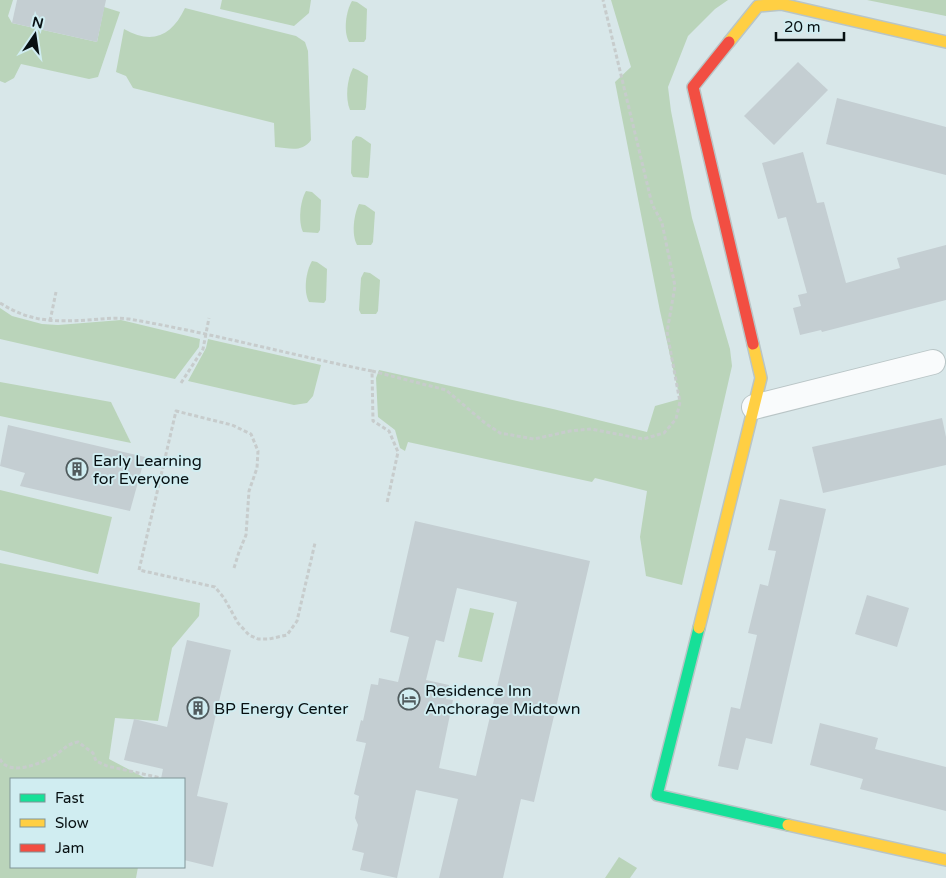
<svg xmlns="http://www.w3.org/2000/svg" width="946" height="878" font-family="'Varela Round',sans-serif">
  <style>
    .green { fill: #bad4ba }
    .building { fill: #c4ced2; fill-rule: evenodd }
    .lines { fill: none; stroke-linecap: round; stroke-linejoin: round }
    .street-casing { stroke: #b9c5c6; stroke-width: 26 }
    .fast-casing { stroke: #b9c5c6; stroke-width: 14 }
    .slow-casing { stroke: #b9c5c6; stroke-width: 14 }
    .jam-casing { stroke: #b9c5c6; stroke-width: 14 }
    .path { stroke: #c7cccc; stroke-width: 3; stroke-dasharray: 4 2.5; stroke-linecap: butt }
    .street { stroke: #f9fbfc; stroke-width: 24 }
    .fast { stroke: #16e098; stroke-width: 11 }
    .slow { stroke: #ffcf43; stroke-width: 11 }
    .jam { stroke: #f24e42; stroke-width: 11 }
    .labels { text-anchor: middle; stroke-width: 4; stroke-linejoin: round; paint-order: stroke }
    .poi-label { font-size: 16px; fill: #071012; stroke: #d0edf1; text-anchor: start }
  </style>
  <rect width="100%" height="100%" fill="#d8e7e9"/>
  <g class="green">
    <polygon points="0,0 13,0 8,16 12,23 97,42 104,7 120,12 98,77 89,79 21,64 14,78 5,83 0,81"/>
    <polygon points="222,0 311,0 309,13 294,26 220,9"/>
    <polygon points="611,0 728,0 715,9 688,36 668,87 671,111 692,218 730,349 732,366 682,585 646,576 640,537 647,491 595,478 592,482 408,442 405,451 400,448 395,430 378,417 376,378 379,370 553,409 647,432 655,406 680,399 660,311 615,82 631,67"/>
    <polygon points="867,0 946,0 946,16"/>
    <path d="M352,1L357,2L367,9L366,39L364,42H349C343,31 346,11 352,1Z"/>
    <path d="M185,8L296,36L305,42L308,51L311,140C302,153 289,148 275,147L274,123L133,88L126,76L116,72L124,29C152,45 172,36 185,8Z"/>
    <path d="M353,68L358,70L368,76L366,107L365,110H350C345,98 347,79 353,68Z"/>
    <polygon points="356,136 361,137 371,144 369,175 368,178 353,177 351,173 352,141"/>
    <path d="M306,191L312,192L321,200L320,230L318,233L303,232C298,222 300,201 306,191Z"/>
    <path d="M359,204L365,205L375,212L373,242L371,245H357C351,234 354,214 359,204Z"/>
    <path d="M312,261L317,262L327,269L326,300L324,303L309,302C303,291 306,271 312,261Z"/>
    <polygon points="364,272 370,273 380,280 378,311 376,314 361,314 359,310 361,278"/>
    <polygon points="0,308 12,316 42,324 58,325 121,320 200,339 199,347 175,379 0,339"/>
    <polygon points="208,339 321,365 313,396 307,403 294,405 188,381 206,348"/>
    <polygon points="0,382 111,402 131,443 0,416"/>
    <polygon points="0,490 112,517 98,574 0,550"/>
    <polygon points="0,563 200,603 199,616 172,648 158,721 115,718 109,759 147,779 11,779 11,867 138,867 136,878 0,878"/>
    <polygon points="470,608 494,613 482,662 458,657"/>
    <polygon points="619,857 637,868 630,878 605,878"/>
  </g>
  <g class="building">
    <polygon points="17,0 106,0 97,42 12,23"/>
    <polygon points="798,62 828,90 774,145 744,116"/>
    <polygon points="837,98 946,127 946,175 826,144"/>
    <polygon points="803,152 817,203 824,202 846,283 900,268 897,258 946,245 946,300 822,332 821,330 800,335 793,308 801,306 798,295 807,293 786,217 778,219 762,163"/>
    <polygon points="942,418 946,437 946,465 823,493 812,447"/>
    <polygon points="8,425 145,457 130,511 20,486 25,473 0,466"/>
    <polygon points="780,499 826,509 772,744 746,738 738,770 718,766 731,707 740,709 757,635 748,633 760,584 768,586 776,551 768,550"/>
    <path d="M415,521L590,561L534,802L521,799L503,878H439L458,799L416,790L397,878L360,870L364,853L352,850L358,825L355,818L359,796L354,794L366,743L356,741L361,720L363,721L371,684L378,685L379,678L398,682L409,637L390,632ZM457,588L517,602L476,776L439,768L453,700L446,699L449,685L426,680L436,640L444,642Z"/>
    <polygon points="867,595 909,608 897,647 855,634"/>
    <polygon points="187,640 231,650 197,796 228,803 213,867 184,860 184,779 161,779 163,769 124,760 134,719 167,727"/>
    <polygon points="820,723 878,738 875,749 946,767 946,811 860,789 863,779 810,765"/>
  </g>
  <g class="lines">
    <g class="street-casing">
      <polyline id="street" points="754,407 933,362"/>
    </g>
    <g class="fast-casing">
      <polyline id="fast" points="699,628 657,795 788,825"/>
    </g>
    <g class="slow-casing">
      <g id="slow">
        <polyline points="729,42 758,6 781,4 946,42"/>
        <polyline points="699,628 761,378 753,344"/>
        <polyline points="788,825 946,860"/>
      </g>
    </g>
    <g class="jam-casing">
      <polyline id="jam" points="729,42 693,87 753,344"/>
    </g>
    <g class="path">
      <path d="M0,303C30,322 54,322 88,320C102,319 115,317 129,319C211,333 291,355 372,371L373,421L389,431L398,452L387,503"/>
      <polyline points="50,321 56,292"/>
      <polyline points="372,371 446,390 485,423 500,433 534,439 570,431 591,429 643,439 664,433 676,419 680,402 667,332 675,286 662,223 652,204 603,0"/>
      <polyline points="181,383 203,349 209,318"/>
      <polyline points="234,568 239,552 246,535 249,491 257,468 258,451 251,434 232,425 176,411 139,570 215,587 224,598 238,623 249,635 258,639 269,639 287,635 297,621 315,543"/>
      <path d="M0,759C9,778 45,762 57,754C65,748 68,744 78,742L93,753L96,761L107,766L161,778"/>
    </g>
    <use href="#street" class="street"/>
    <use href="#fast" class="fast"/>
    <use href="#slow" class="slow"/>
    <use href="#jam" class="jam"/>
  </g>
  <defs>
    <g id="building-ring" transform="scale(1.125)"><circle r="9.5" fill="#d0edf1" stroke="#505b5d" stroke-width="1.5"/><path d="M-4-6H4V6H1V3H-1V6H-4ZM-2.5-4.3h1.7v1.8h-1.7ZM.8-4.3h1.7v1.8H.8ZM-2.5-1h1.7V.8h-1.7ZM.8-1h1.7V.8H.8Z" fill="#505b5d"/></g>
    <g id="hotel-ring" transform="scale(1.125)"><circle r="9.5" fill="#d0edf1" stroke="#505b5d" stroke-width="1.5"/><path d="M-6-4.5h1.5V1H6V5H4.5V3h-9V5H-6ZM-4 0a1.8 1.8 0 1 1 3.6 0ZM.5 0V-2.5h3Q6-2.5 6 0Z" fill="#505b5d"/></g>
  </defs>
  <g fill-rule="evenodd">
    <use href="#building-ring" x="77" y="469"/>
    <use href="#hotel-ring" x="409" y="699"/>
    <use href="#building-ring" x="198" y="708"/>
  </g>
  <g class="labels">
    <g class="poi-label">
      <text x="93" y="466">Early Learning<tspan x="93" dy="18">for Everyone</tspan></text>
      <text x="425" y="696">Residence Inn<tspan x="425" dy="18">Anchorage Midtown</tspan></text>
      <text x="214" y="714">BP Energy Center</text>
    </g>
  </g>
  <rect x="10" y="778" width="175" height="90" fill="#d0edf1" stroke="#809598"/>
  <rect x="20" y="794" width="25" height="8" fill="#16e098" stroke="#809598"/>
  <text x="55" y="803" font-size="15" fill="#071012">Fast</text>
  <rect x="20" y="819" width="25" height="8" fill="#ffcf43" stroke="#809598"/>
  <text x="55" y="828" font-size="15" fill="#071012">Slow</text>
  <rect x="20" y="844" width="25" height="8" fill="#f24e42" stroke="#809598"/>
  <text x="55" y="853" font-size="15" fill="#071012">Jam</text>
  <g transform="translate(35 35) rotate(13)" stroke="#d0edf1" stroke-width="4" paint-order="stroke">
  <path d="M0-4L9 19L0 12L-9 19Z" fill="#071012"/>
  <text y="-8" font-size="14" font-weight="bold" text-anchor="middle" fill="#071012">N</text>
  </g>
  <path d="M776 32v8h68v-8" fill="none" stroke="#071012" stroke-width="2.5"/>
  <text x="784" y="32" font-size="15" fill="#071012" stroke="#d0edf1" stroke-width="4" paint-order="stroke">20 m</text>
</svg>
